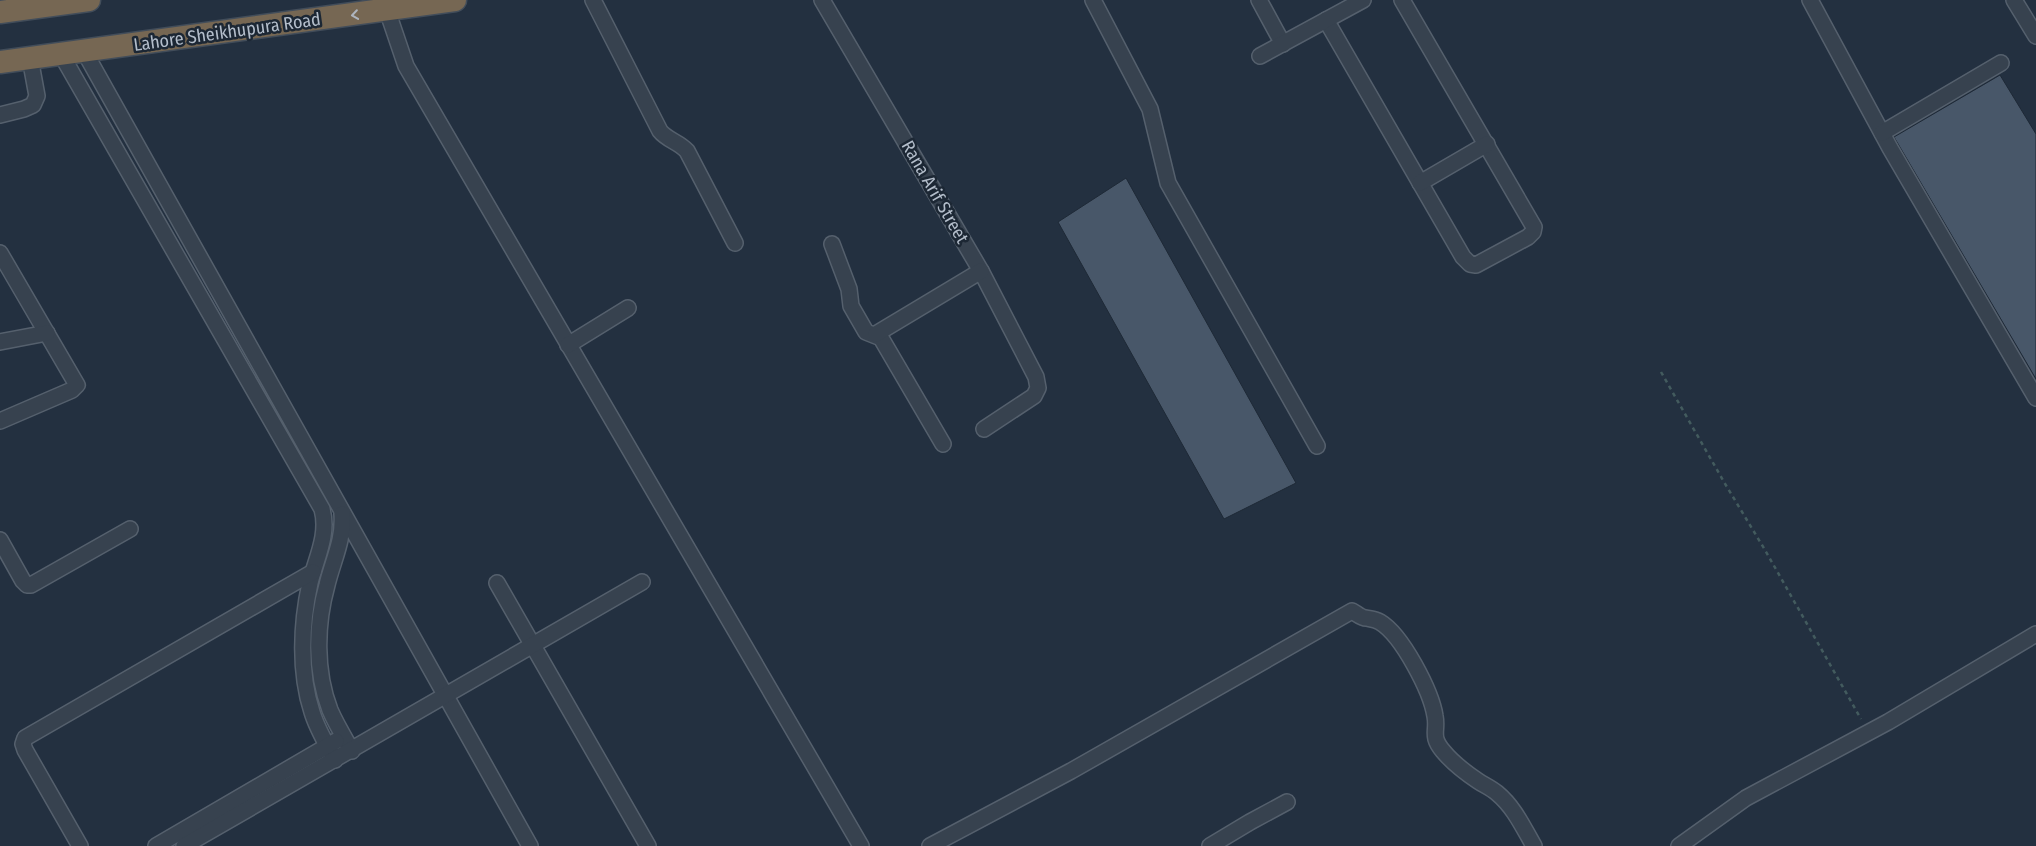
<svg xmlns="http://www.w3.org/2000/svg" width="2036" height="846" font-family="'Fira Sans Condensed',sans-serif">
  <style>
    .building { fill: #485769; stroke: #1e2936 }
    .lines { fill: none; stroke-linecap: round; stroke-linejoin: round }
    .minor-casing { stroke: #55606d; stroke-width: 18 }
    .highway-casing { stroke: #424d5a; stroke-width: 25 }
    .path { stroke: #435b5e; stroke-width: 2.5; stroke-dasharray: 4 4; stroke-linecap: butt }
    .minor { stroke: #37424f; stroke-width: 15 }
    .highway { stroke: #766753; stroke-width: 22 }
    .oneway { stroke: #adb4be }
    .labels { text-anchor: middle; stroke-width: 5; stroke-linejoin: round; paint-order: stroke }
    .street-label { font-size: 18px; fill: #b3bdca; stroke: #1c2734 }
  </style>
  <rect width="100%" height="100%" fill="#233040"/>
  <g class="building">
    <polygon points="2000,75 2036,134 2036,379 1894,137"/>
    <polygon points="1126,178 1296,483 1224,519 1058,222"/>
  </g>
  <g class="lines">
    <g class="minor-casing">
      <g id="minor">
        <path d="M593,0L660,131C667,140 679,142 687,151L735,243"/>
        <polyline points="822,0 981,271 1036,377 1038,388 1034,396 984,429"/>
        <polyline points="1093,0 1150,109 1168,183 1317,446"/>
        <polyline points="1259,0 1283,44"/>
        <polyline points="1810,0 1890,148 2036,398"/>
        <polyline points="2014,0 2036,36"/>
        <polyline points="387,10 406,66 861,846"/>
        <polyline points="1326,20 1463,257 1470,264 1476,265 1528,237 1533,232 1534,227 1402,0"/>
        <polyline points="84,51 530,846"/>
        <path d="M61,54L322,509C329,535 316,558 310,583C301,624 299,672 312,712C317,729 327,745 335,760"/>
        <polyline points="1260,56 1363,0"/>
        <polyline points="0,115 24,109 33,105 37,96 30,58"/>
        <polyline points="1882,133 2001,63"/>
        <polyline points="1420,183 1487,144"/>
        <polyline points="832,244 849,289 851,306 866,332 881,338 943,444"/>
        <polyline points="0,253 77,385 72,390 0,421"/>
        <polyline points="876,334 981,271"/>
        <polyline points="0,342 47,333"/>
        <polyline points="568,345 628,308"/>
        <path d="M342,514C344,540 333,560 327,585C316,624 315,671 330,710C336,724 344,737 352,751"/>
        <polyline points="0,540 23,581 27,585 31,585 130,529"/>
        <polyline points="497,583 648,846"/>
        <polyline points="80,846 25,750 23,744 25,738 313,572"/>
        <polyline points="156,846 336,741"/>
        <polyline points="184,846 642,582"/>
        <path d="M930,846L1071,771L1352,611C1356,613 1361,618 1366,618C1371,619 1375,619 1380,622C1402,635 1431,691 1435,716C1438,731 1430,736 1443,751C1452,762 1466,773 1478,781C1484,785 1491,788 1497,793C1514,807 1523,827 1534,846"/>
        <polyline points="1210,846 1250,822 1287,802"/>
        <polyline points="1679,846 1746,798 1888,722 2036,634"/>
      </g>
    </g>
    <g class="highway-casing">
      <g id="highway">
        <polyline points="0,12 89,0"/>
        <polyline points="0,62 455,0"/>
      </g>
    </g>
    <polyline class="path" points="1661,372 1724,482 1765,550 1861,719"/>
    <use href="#minor" class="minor"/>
    <use href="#highway" class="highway"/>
  </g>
  <defs><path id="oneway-chevron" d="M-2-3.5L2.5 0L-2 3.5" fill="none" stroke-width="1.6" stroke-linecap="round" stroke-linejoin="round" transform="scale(1.25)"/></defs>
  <use class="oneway" href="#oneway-chevron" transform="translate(355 15) rotate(172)"/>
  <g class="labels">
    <g class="street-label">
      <text transform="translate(227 32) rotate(-8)" y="6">Lahore Sheikhupura Road</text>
      <text transform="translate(935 192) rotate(60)" y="6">Rana Arif Street</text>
    </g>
  </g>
</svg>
